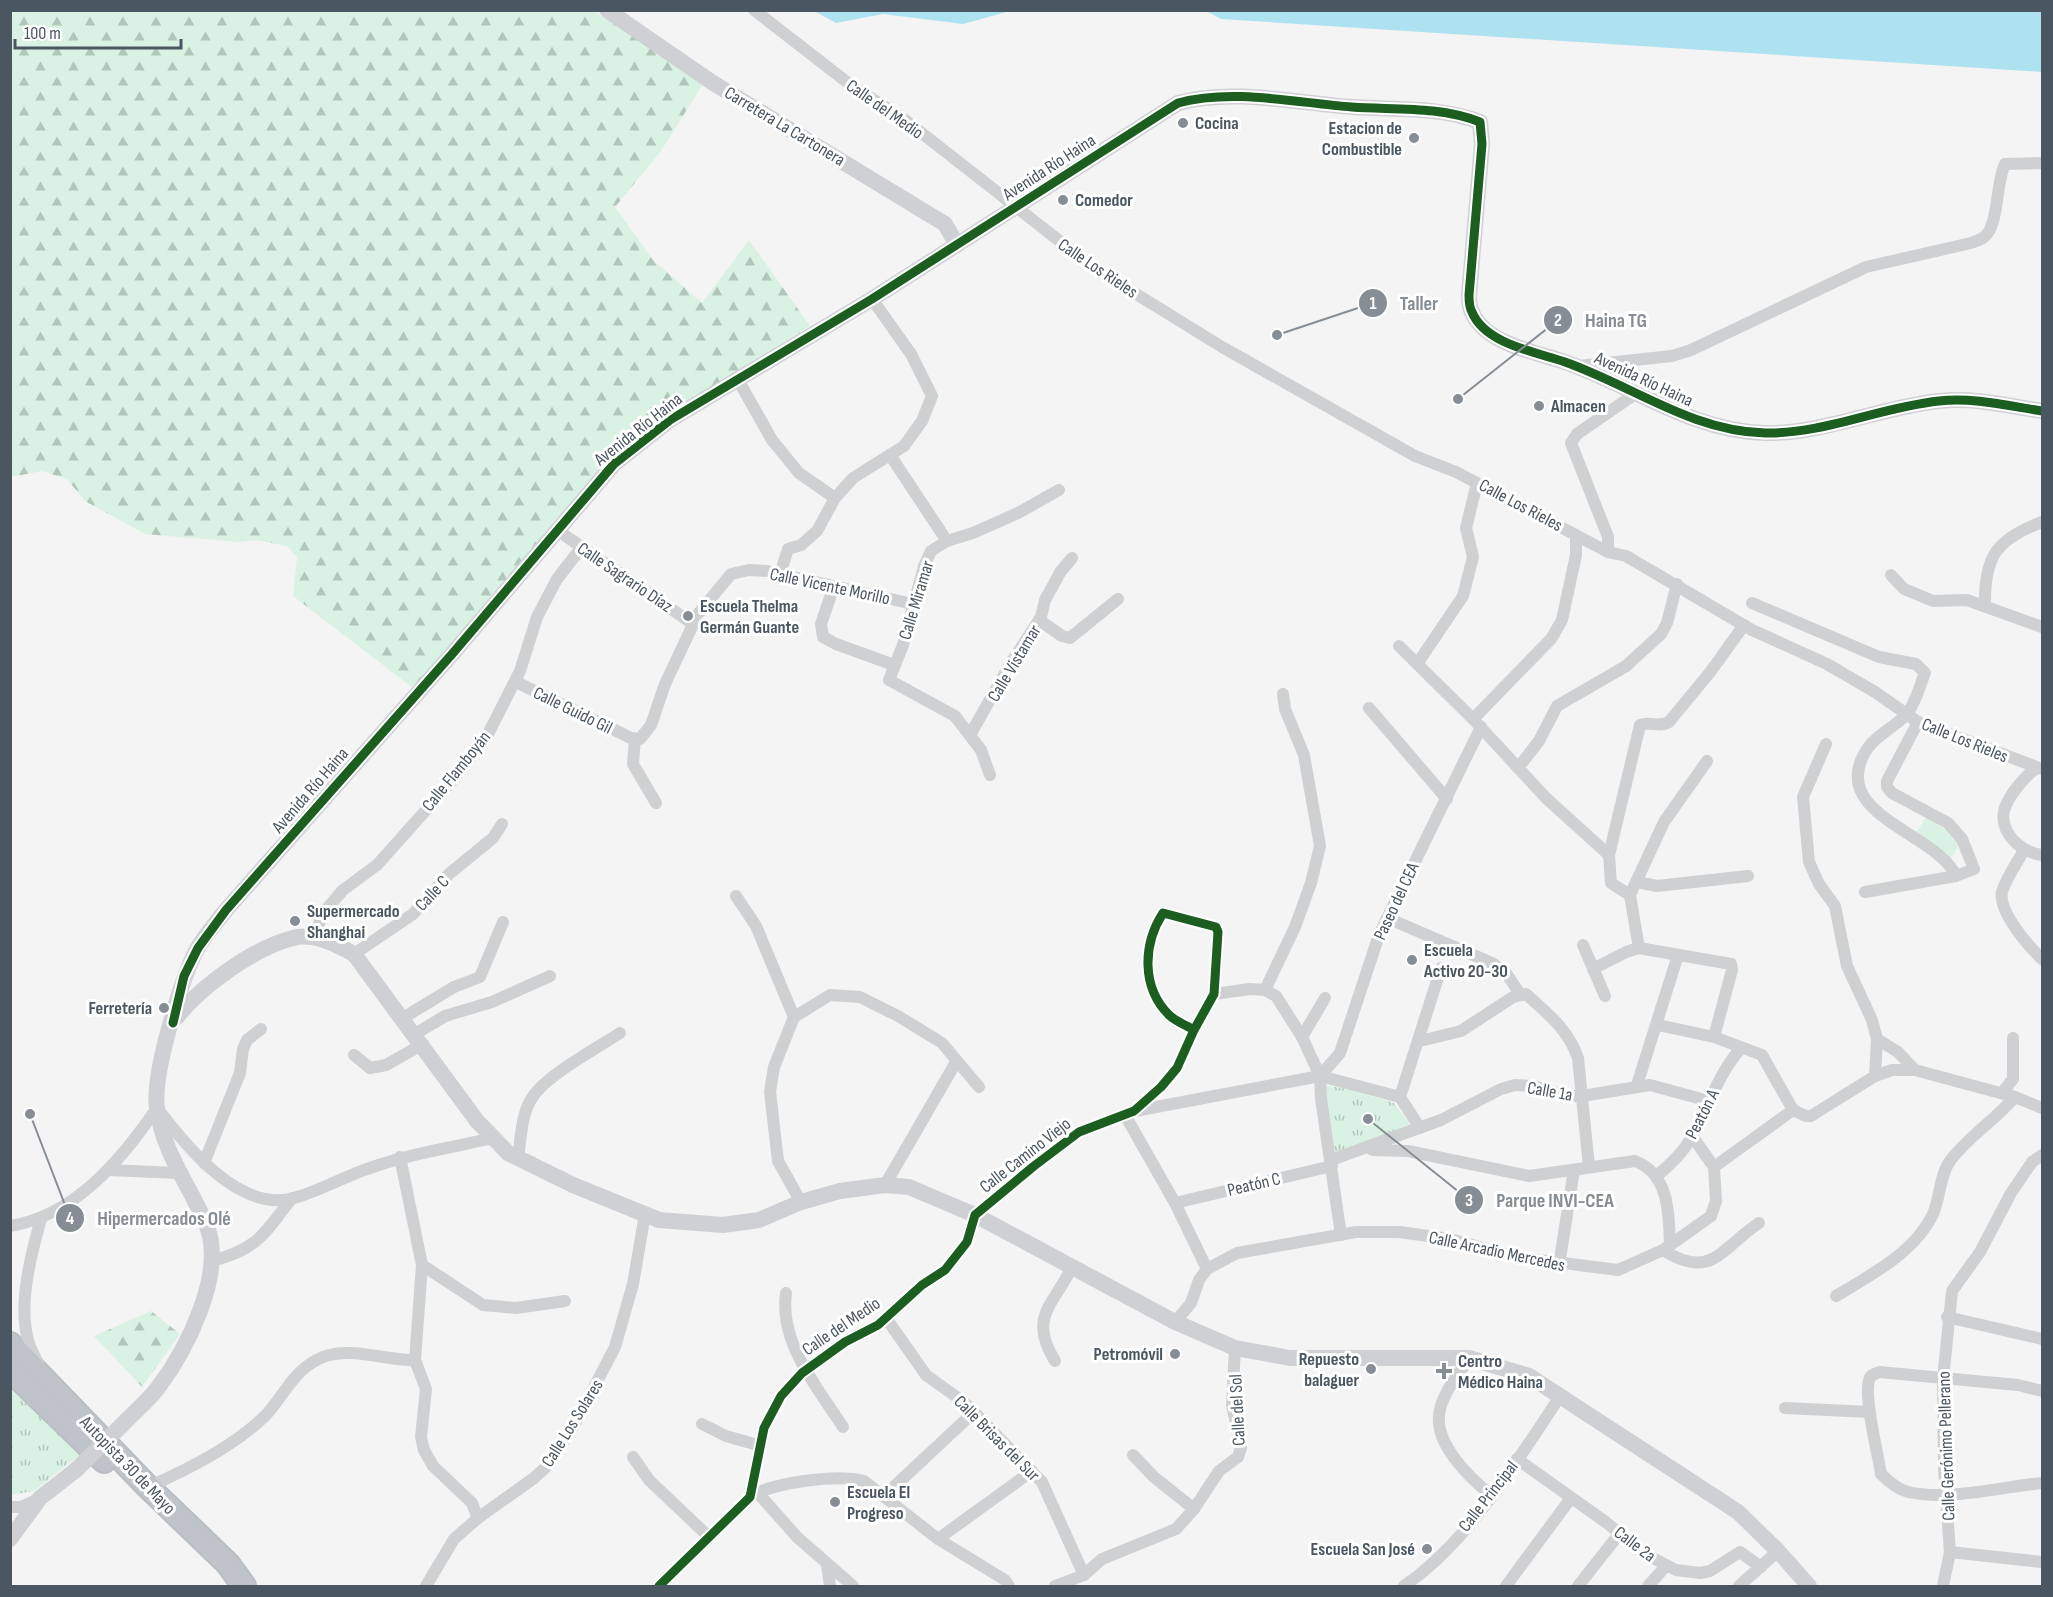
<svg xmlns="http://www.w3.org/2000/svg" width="2053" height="1597" font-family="'Sofia Sans Condensed',sans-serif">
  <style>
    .forest { fill: url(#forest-firs) }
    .park { fill: url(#park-tufts) }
    .pitch { fill: #d9f2e3 }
    .water { fill: #aee2f0 }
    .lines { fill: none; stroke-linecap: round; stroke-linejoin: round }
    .highway-casing { stroke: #b9bec3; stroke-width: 26 }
    .street { stroke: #ced0d2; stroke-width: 12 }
    .secondary { stroke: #ced0d4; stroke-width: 16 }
    .highway { stroke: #bec4c9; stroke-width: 22 }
    .secondary-bridge { stroke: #ced0d4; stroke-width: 16 }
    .cycleway-casing { stroke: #fff; stroke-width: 13 }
    .cycleway { stroke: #1b5e20; stroke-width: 9 }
    .poi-dot { fill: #868d94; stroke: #fff; stroke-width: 2 }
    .labels { text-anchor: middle; stroke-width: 6; stroke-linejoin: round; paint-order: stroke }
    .street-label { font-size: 18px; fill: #4a5661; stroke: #fff }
    .poi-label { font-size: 18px; font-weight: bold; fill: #4a5661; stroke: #fff; text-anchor: start }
    .leader { fill: none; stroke: #868d94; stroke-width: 2 }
    .callout-dot { fill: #868d94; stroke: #fff; stroke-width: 2 }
    .mark-label { font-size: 18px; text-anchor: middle; font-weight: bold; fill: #fff }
    .callout-label { font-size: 20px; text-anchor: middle; font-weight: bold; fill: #868d94; stroke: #fff; stroke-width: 6; stroke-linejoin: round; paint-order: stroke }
  </style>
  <defs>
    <pattern id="forest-firs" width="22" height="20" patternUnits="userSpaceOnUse" patternTransform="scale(1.5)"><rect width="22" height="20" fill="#d9f2e3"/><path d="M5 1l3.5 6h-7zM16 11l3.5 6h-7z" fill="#b2c7bb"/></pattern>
    <pattern id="park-tufts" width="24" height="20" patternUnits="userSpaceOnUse" patternTransform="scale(1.5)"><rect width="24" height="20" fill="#d9f2e3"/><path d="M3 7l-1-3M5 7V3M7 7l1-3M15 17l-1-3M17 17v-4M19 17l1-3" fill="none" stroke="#b2c7bb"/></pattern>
  </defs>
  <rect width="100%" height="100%" fill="#f4f4f4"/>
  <g class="forest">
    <polygon points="11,11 594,11 703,84 661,151 615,207 653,260 702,303 749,240 810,326 668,414 413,688 293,596 297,557 287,546 256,540 239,542 145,534 85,501 67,479 42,471 11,477"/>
    <polygon points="151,1311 180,1334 142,1387 94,1336"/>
  </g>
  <g class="park">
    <polygon points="1324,1085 1348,1089 1394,1103 1411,1126 1335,1152"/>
    <polygon points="10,1389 81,1454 34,1491 11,1495"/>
  </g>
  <polygon class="pitch" points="1926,817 1962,840 1951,858 1915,835"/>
  <g class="water">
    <polygon points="814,11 1010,11 963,24 883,14 836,23"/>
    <polygon points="1206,11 2042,11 2042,72 1221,19"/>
  </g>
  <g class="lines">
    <g class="highway-casing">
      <g id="highway">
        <polyline points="10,1344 148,1487 228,1564 244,1586"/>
        <polyline points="10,1370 104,1461"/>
      </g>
    </g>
    <g class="street">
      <polyline points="754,10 852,86 900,116 1094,268 1222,347 1415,456 1456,472 1608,552 1626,556 1752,630 1827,664 1875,692 1918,722 2042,769"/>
      <path d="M1578,366L1672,356L1691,350L1866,267L1971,243C1975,241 1981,240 1984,237C1999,226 1996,181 2005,164L2042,163"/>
      <polyline points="737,378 772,440 799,473 835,498"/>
      <polyline points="890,455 947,541"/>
      <polyline points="557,530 693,624"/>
      <polyline points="1608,552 1608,537 1571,443 1577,434 1635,394"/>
      <polyline points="780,574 788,549 801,545 817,531 835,498 853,478 904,446 922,421 932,396 911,354 872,299"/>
      <polyline points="1891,575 1904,589 1933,601 1967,600 2042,627"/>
      <polyline points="834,586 821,624 823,637 836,644 894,665"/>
      <path d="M1752,603L1879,657L1916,664L1925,673C1920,685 1915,705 1906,715C1892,729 1872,737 1863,756C1833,816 1938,834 1956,876"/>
      <path d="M1985,606C1984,557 1996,539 2042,522"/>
      <polyline points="1039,620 1062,636 1070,638 1118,599"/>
      <polyline points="1399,646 1473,719 1546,798 1609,855"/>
      <polyline points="1417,664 1463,596 1473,557 1466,528 1477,483"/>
      <polyline points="516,682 631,738 640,739 651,725 665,684 698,614 731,574 749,570 767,571 913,604"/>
      <polyline points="1369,708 1447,799"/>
      <polyline points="1473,719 1551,639 1562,620 1576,555 1576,535"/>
      <polyline points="970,735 1009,666 1041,617 1045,600 1061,571 1072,558"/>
      <polyline points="635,739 633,764 656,803"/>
      <polyline points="1826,744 1803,797 1809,862 1819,884 1835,906 1847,966 1872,1020 1877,1039 1875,1076"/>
      <polyline points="1518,768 1539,741 1557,706 1626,666 1661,634 1667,623 1677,584"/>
      <path d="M2036,768C2025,777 2015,788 2008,801C1993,827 2018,852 2042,855"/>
      <polyline points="990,775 981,750 955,716 889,680 903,645 924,566 931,551 947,541 973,533 1018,513 1059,490"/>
      <path d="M2024,850C2017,863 2006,878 2002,892C1998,911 2029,947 2042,959"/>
      <polyline points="1637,882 1657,886 1748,876"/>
      <polyline points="1865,892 1956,876 1974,869 1962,839 1948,823 1892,793 1887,787 1887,781 1918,722"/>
      <path d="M1630,895L1611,883L1609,855L1640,725C1650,721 1659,728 1669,722L1711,671L1744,625"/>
      <polyline points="736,896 756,926 794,1017"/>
      <polyline points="1387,918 1492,963 1506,973 1520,994"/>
      <polyline points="313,938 324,912 343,890 377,865 452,781 486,738 520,671 537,617 557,579 581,548"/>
      <polyline points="1583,945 1605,996"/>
      <polyline points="1639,948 1630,895 1664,822 1707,761"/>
      <polyline points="354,954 413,914 449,874 493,838 502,824"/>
      <polyline points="1593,969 1626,952 1639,948 1731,964 1732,970 1714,1037"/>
      <polyline points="1265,990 1295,927 1311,883 1320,846 1304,755 1285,709 1283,694"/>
      <polyline points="1214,994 1250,989 1265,990 1276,996 1302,1037 1320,1076 1321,1099 1341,1235"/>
      <polyline points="403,1018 454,987 480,977 503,922"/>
      <polyline points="1658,1025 1714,1037 1762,1055 1793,1110"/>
      <polyline points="415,1034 445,1016 492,1002 550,976"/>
      <polyline points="1302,1037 1325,998"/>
      <polyline points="1877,1039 1898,1052 1915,1070"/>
      <path d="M1420,1041L1461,1031L1513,997L1526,994C1548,1014 1568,1029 1578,1058L1589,1167"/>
      <polyline points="354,1055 370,1068 386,1065 423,1044"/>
      <polyline points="1320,1076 1340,1053 1379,935 1481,727"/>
      <polyline points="1637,1085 1678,955"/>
      <polyline points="2002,1093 2013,1079 2013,1038"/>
      <polyline points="1400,1097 1441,968"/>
      <polyline points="1135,1111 1320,1076 1400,1097 1420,1128"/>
      <polyline points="1125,1115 1175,1203 1207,1269"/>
      <polyline points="1692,1136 1714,1167"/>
      <path d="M1372,1150L1408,1151L1529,1176L1635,1161C1669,1174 1669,1213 1670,1245"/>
      <polyline points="400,1157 422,1265 415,1360 426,1389 421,1437 424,1450 433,1466 472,1503 478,1518"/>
      <path d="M518,1158C521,1138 521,1112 534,1095C549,1074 597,1048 620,1033"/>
      <polyline points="1331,1160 1441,1120 1501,1089 1515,1085 1533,1086 1569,1096 1582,1096 1650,1085 1709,1101"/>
      <polyline points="204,1163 240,1073 243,1049 247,1040 261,1029"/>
      <polyline points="1714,1167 1793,1110 1806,1116 1811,1116 1875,1076 1892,1070 1915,1070 2015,1097 2042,1108"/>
      <polyline points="109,1170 178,1173"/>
      <path d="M1657,1176C1669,1165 1683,1153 1691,1138C1708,1108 1718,1074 1741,1048"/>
      <polyline points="885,1185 956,1062"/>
      <polyline points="801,1202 778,1161 770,1092 774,1067 794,1017 830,995 860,997 898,1016 942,1043 979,1087"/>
      <polyline points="1175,1203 1332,1166"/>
      <path d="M10,1226C75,1216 122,1159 157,1108C186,1146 239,1213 294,1198C320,1191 345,1176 370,1168C410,1154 452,1147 494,1138"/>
      <path d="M1663,1250C1712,1281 1721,1248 1759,1223"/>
      <path d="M212,1261C258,1249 264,1234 292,1198"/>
      <polyline points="422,1265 483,1305 516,1308 565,1301"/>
      <polyline points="1559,1265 1574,1170"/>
      <path d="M786,1293C779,1343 817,1387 843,1427"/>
      <path d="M1836,1296C1871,1275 1915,1252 1933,1214C1940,1198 1940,1174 1950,1161C1969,1136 1995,1120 2015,1097"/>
      <polyline points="1947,1317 2042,1339"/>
      <polyline points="886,1318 926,1375 965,1403 1042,1482 1084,1575"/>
      <polyline points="1175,1322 1191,1303 1199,1280 1207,1269 1237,1253 1356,1232 1399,1232 1450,1239 1516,1257 1618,1270 1663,1250 1711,1216 1716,1201 1714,1167"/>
      <path d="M1469,1358C1459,1374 1440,1396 1439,1416C1436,1446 1471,1479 1492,1496"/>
      <path d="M1055,1361C1028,1317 1053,1306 1072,1267"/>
      <path d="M39,1366C36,1358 30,1349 28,1340C18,1304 31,1254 41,1219"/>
      <path d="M2042,1391L2018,1385L1879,1372C1875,1374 1870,1375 1869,1380C1864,1399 1878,1454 1881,1474C1889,1482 1897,1489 1908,1492C1950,1501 2000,1487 2042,1483"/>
      <polyline points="1785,1408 1870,1412"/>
      <polyline points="702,1424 726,1436 761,1446"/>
      <polyline points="1133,1455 1154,1477 1194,1509"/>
      <polyline points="633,1457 649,1480 709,1537"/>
      <polyline points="1517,1459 1607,1523 1643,1553 1676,1570 1700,1573 1710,1571 1740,1552 1761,1567"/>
      <path d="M148,1487C187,1470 236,1445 266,1415C285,1394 295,1368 323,1357C352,1346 385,1361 415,1360"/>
      <polyline points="757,1492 797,1537 853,1586"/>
      <polyline points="884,1496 974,1412"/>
      <path d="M750,1497C773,1482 838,1474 864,1481L938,1539L1005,1580L1009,1586"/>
      <polyline points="10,1507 21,1507 39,1499"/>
      <polyline points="938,1539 1032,1471"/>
      <polyline points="1950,1552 2042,1562"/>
      <polyline points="827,1565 830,1586"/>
      <polyline points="426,1586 454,1539 478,1518 534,1478 546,1467 575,1424 615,1347 633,1284 645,1214"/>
      <path d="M659,1586L750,1497L764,1428L781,1396L802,1373L845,1342L878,1325L922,1285L945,1270L967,1242L975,1215L1034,1166L1079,1132L1134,1111L1161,1087L1177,1068L1194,1030L1214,994L1218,932L1216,927L1163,913C1143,944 1141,987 1169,1015C1175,1021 1186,1025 1194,1030"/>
      <polyline points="1055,1586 1084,1575 1102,1559 1176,1529 1194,1509 1219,1471 1238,1457 1241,1448 1232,1405 1235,1348"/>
      <path d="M1404,1586C1470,1541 1517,1460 1561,1395"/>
      <polyline points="1506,1586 1571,1498"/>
      <polyline points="1578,1586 1620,1533"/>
      <polyline points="1648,1586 1666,1566"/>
      <polyline points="1739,1586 1778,1551"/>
      <polyline points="1943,1586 1950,1552 1944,1468 1943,1379 1952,1291 1980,1252 2011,1193 2032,1162 2042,1155"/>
    </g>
    <g class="secondary">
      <polyline points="607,10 713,83 945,224 957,245"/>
      <path d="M177,1017C201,986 254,948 293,938C313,932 337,945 354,954L477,1121L508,1153L573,1185L659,1220L723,1225L759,1220L801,1202L840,1191L885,1185L909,1187L975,1215L1175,1322L1235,1348L1290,1358H1469L1529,1376L1738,1512L1778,1551L1809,1586"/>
      <path d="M122,1425C133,1413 147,1402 157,1389C186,1351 227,1272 206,1224C189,1184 163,1153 157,1108C152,1075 181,981 196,951C204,936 216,923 226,910L453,653L614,464L670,420L872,299L1178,103C1233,88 1296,103 1352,107C1395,110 1439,106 1480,122L1482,144L1469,295C1469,300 1469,307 1472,312C1485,344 1536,352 1565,362C1633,386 1691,431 1765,433C1824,434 1881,407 1939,401C1973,397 2009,406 2042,411"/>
      <polyline points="10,1539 40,1498 76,1470"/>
    </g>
    <use href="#highway" class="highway"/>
    <polyline class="secondary-bridge" points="76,1470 122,1425"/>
    <g class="cycleway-casing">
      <g id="cycleway">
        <path d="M173,1023L184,976L198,948L226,910L453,653L614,464L670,420L872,299L1178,103C1233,88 1296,103 1352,107C1395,110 1439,106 1480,122L1482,144L1469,295C1469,300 1469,307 1472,312C1485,344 1536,352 1565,362C1633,386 1691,431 1765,433C1824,434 1881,407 1939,401C1973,397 2009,406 2042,411"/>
        <path d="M659,1586L750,1497L764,1428L781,1396L802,1373L845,1342L878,1325L922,1285L945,1270L967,1242L975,1215L1034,1166L1079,1132L1134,1111L1161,1087L1177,1068L1194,1030L1214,994L1218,932L1216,927L1163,913C1143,944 1141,987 1169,1015C1175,1021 1186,1025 1194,1030"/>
      </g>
    </g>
    <use href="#cycleway" class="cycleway"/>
  </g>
  <g class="poi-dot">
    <circle cx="1183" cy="123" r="6"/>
    <circle cx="1414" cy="138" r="6"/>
    <circle cx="1063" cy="200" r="6"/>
    <circle cx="1539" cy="406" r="6"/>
    <circle cx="688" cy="616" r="6"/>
    <circle cx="295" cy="921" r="6"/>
    <circle cx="1412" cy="960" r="6"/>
    <circle cx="164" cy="1008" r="6"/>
    <circle cx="1175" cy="1354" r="6"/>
    <circle cx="1371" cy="1369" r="6"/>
    <path d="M1441 1362h6v6h6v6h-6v6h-6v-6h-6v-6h6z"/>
    <circle cx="835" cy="1502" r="6"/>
    <circle cx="1427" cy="1549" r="6"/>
  </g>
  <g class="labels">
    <g class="street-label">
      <text transform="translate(885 109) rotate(35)" y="6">Calle del Medio</text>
      <text transform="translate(785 126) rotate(31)" y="6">Carretera La Cartonera</text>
      <text transform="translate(1049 167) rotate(-33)" y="6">Avenida Río Haina</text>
      <text transform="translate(1098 268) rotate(34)" y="6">Calle Los Rieles</text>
      <text transform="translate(1644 379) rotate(25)" y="6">Avenida Río Haina</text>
      <text transform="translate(638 429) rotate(-38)" y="6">Avenida Río Haina</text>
      <text transform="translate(1521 505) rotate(28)" y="6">Calle Los Rieles</text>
      <text transform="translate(625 577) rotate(34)" y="6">Calle Sagrario Díaz</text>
      <text transform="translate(830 586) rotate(12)" y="6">Calle Vicente Morillo</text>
      <text transform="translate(916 600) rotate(-73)" y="6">Calle Miramar</text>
      <text transform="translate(1014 663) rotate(-59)" y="6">Calle Vistamar</text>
      <text transform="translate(573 710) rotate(26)" y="6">Calle Guido Gil</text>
      <text transform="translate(1965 740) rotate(22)" y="6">Calle Los Rieles</text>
      <text transform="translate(456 771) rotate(-51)" y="6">Calle Flamboyán</text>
      <text transform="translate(310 790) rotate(-49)" y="6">Avenida Río Haina</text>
      <text transform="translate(432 893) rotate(-47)" y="6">Calle C</text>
      <text transform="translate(1396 901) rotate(-65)" y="6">Paseo del CEA</text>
      <text transform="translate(1550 1091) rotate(10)" y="6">Calle 1a</text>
      <text transform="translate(1702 1114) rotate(-63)" y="6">Peatón A</text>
      <text transform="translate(1025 1155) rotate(-38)" y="6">Calle Camino Viejo</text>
      <text transform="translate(1254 1184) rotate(-13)" y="6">Peatón C</text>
      <text transform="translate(1497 1251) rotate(12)" y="6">Calle Arcadio Mercedes</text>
      <text transform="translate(841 1326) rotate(-34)" y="6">Calle del Medio</text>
      <text transform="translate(1237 1410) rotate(-93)" y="6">Calle del Sol</text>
      <text transform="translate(572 1423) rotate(-58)" y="6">Calle Los Solares</text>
      <text transform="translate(997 1438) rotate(45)" y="6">Calle Brisas del Sur</text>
      <text transform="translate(1946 1446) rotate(-92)" y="6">Calle Gerónimo Pellerano</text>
      <text transform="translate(128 1465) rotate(46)" y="6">Autopista 30 de Mayo</text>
      <text transform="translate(1488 1496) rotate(-52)" y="6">Calle Principal</text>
      <text transform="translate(1635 1544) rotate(37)" y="6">Calle 2a</text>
    </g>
    <g class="poi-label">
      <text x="1195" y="129">Cocina</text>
      <text x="1402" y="134" text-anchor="end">Estacion de<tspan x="1402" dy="21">Combustible</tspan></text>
      <text x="1075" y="206">Comedor</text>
      <text x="1551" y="412">Almacen</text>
      <text x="700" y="612">Escuela Thelma<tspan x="700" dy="21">Germán Guante</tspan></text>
      <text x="307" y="917">Supermercado<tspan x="307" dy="21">Shanghai</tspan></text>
      <text x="1424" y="956">Escuela<tspan x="1424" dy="21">Activo 20-30</tspan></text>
      <text x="152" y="1014" text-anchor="end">Ferretería</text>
      <text x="1163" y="1360" text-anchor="end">Petromóvil</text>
      <text x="1359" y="1365" text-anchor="end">Repuesto<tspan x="1359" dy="21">balaguer</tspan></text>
      <text x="1458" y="1367">Centro<tspan x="1458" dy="21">Médico Haina</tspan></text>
      <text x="847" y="1498">Escuela El<tspan x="847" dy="21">Progreso</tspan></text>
      <text x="1415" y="1555" text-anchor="end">Escuela San José</text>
    </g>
  </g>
  <path class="leader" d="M1277 335L1373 303M1458 399L1558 320M1368 1119L1469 1200M30 1114L70 1218"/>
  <g class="callout-dot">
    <circle cx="1277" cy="335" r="6"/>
    <circle cx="1458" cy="399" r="6"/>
    <circle cx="1368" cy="1119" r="6"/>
    <circle cx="30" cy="1114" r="6"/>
    <circle cx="1373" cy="303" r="15"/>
    <circle cx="1558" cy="320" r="15"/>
    <circle cx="1469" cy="1200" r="15"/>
    <circle cx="70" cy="1218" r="15"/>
  </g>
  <g class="mark-label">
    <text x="1373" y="309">1</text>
    <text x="1558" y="326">2</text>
    <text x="1469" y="1206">3</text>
    <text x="70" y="1224">4</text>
  </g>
  <g class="callout-label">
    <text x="1419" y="310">Taller</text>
    <text x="1616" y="327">Haina TG</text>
    <text x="1555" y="1207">Parque INVI-CEA</text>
    <text x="164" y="1225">Hipermercados Olé</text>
  </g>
  <rect width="2053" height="1597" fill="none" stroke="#4a5661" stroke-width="24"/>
  <path d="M15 39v9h166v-9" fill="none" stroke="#4a5661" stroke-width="3"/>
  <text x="24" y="39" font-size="18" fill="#4a5661" stroke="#ffffff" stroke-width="4.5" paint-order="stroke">100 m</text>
</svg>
